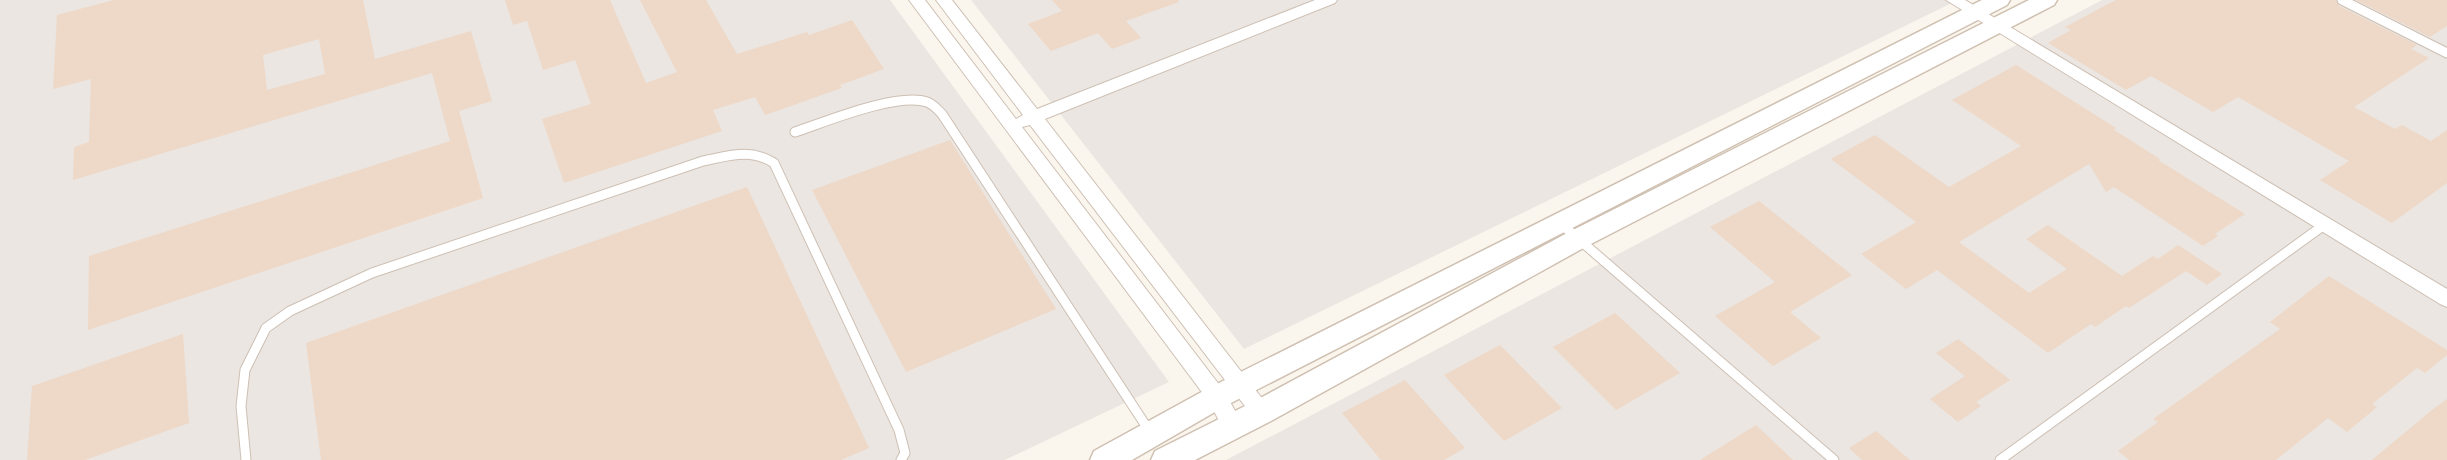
<svg xmlns="http://www.w3.org/2000/svg" width="2447" height="460" font-family="'Sofia Sans Condensed',sans-serif">
  <style>
    .industrial { fill: #ebe6e1 }
    .building { fill: #eed8c7; fill-rule: evenodd }
    .lines { fill: none; stroke-linecap: round; stroke-linejoin: round }
    .lane-casing { stroke: #cdbfb3; stroke-width: 11 }
    .street-casing { stroke: #cdbfb3; stroke-width: 2 }
    .secondary-casing { stroke: #cfc0b1; stroke-width: 3 }
    .lane { stroke: #fff; stroke-width: 9 }
    .street { fill: #fff; fill-rule: evenodd }
    .secondary { fill: #fff; fill-rule: evenodd }
  </style>
  <rect width="100%" height="100%" fill="#fbf6ed"/>
  <g class="industrial">
    <polygon points="0,0 890,0 1169,382 1005,460 0,460"/>
    <polygon points="971,0 1958,0 1244,349"/>
    <polygon points="2102,0 2447,0 2447,460 1226,460"/>
  </g>
  <g class="building">
    <path d="M114,0H363L375,59L471,31L492,101L459,111L483,198L88,330L89,256L450,141L432,73L73,180L74,147L89,142L91,79L53,89L57,15ZM319,39L325,74L267,90L263,55Z"/>
    <polygon points="505,0 610,0 646,83 677,72 640,0 706,0 737,54 807,32 809,35 852,20 884,69 840,85 842,88 765,115 755,97 713,110 722,131 564,183 542,119 591,104 575,60 543,70 527,21 513,25"/>
    <polygon points="1052,0 1178,0 1179,2 1126,21 1141,38 1112,49 1098,33 1051,51 1028,24 1062,11"/>
    <polygon points="2116,0 2336,0 2339,6 2417,45 2411,49 2429,58 2354,107 2395,129 2402,125 2431,141 2447,130 2447,183 2392,223 2320,180 2349,161 2238,97 2213,112 2151,76 2126,90 2048,43 2071,30 2065,27"/>
    <polygon points="2356,0 2447,0 2447,26 2430,37"/>
    <polygon points="2016,65 2116,128 2114,130 2160,159 2158,160 2245,214 2215,234 2218,236 2203,246 2114,187 2106,192 2089,164 1959,242 2029,293 2067,269 2026,239 2048,225 2122,276 2153,256 2158,259 2178,245 2222,274 2207,285 2186,271 2129,308 2126,306 2095,327 2091,324 2048,353 1937,270 1906,289 1861,254 1916,222 1831,159 1875,135 1949,187 2021,146 1952,100"/>
    <polygon points="950,140 1056,309 906,372 812,190"/>
    <polygon points="747,187 869,448 841,460 321,460 306,343"/>
    <polygon points="1759,201 1852,275 1790,312 1821,338 1773,366 1715,316 1775,282 1710,227"/>
    <polygon points="2329,276 2447,350 2447,355 2425,373 2417,368 2372,404 2377,407 2347,432 2328,418 2276,460 2129,460 2118,451 2158,422 2153,419 2280,329 2270,322"/>
    <polygon points="1615,313 1680,373 1616,410 1553,347"/>
    <polygon points="183,334 189,423 85,460 27,460 32,386"/>
    <polygon points="1958,339 2010,380 1976,402 1981,406 1958,422 1930,399 1965,376 1936,353"/>
    <polygon points="1500,345 1562,408 1504,441 1444,375"/>
    <polygon points="1405,380 1465,448 1444,460 1381,460 1342,413"/>
    <polygon points="2447,399 2447,460 2372,460 2432,410"/>
    <polygon points="1756,425 1793,460 1700,460"/>
    <polygon points="1876,431 1910,460 1862,460 1849,448"/>
  </g>
  <g class="lines">
    <g class="lane-casing">
      <g id="lane">
        <polyline points="2342,0 2447,53"/>
        <path d="M795,132C825,122 897,92 927,102C933,104 938,110 942,114L1150,432"/>
        <polyline points="1560,223 1834,460"/>
        <path d="M246,460L241,406L245,370L266,328L290,311L372,273L703,161C729,156 750,148 774,163L899,430L905,453L901,460"/>
        <polyline points="2000,460 2324,225"/>
      </g>
    </g>
    <g class="street-casing">
      <g id="street">
        <polygon points="909,0 925,0 1016,119 1023,115 936,0 952,0 1037,109 1315,0 1337,0 1335,3 1045,119 1268,406 1272,412 1268,418 1261,421 1254,418 1030,125 1022,127 1224,391 1243,425 1240,431 1232,434 1224,431 1210,403"/>
        <polygon points="1946,0 1965,0 2447,289 2447,307 2440,304"/>
      </g>
    </g>
    <g class="secondary-casing">
      <g id="secondary">
        <polygon points="1982,0 2010,0 2007,5 1227,405 1132,460 1090,460 1094,451 1207,389"/>
        <polygon points="2029,0 2057,0 2054,5 1587,246 1271,421 1195,460 1151,460 1155,451 1251,403 1569,232"/>
      </g>
    </g>
    <use href="#lane" class="lane"/>
    <use href="#street" class="street"/>
    <use href="#secondary" class="secondary"/>
  </g>
</svg>
